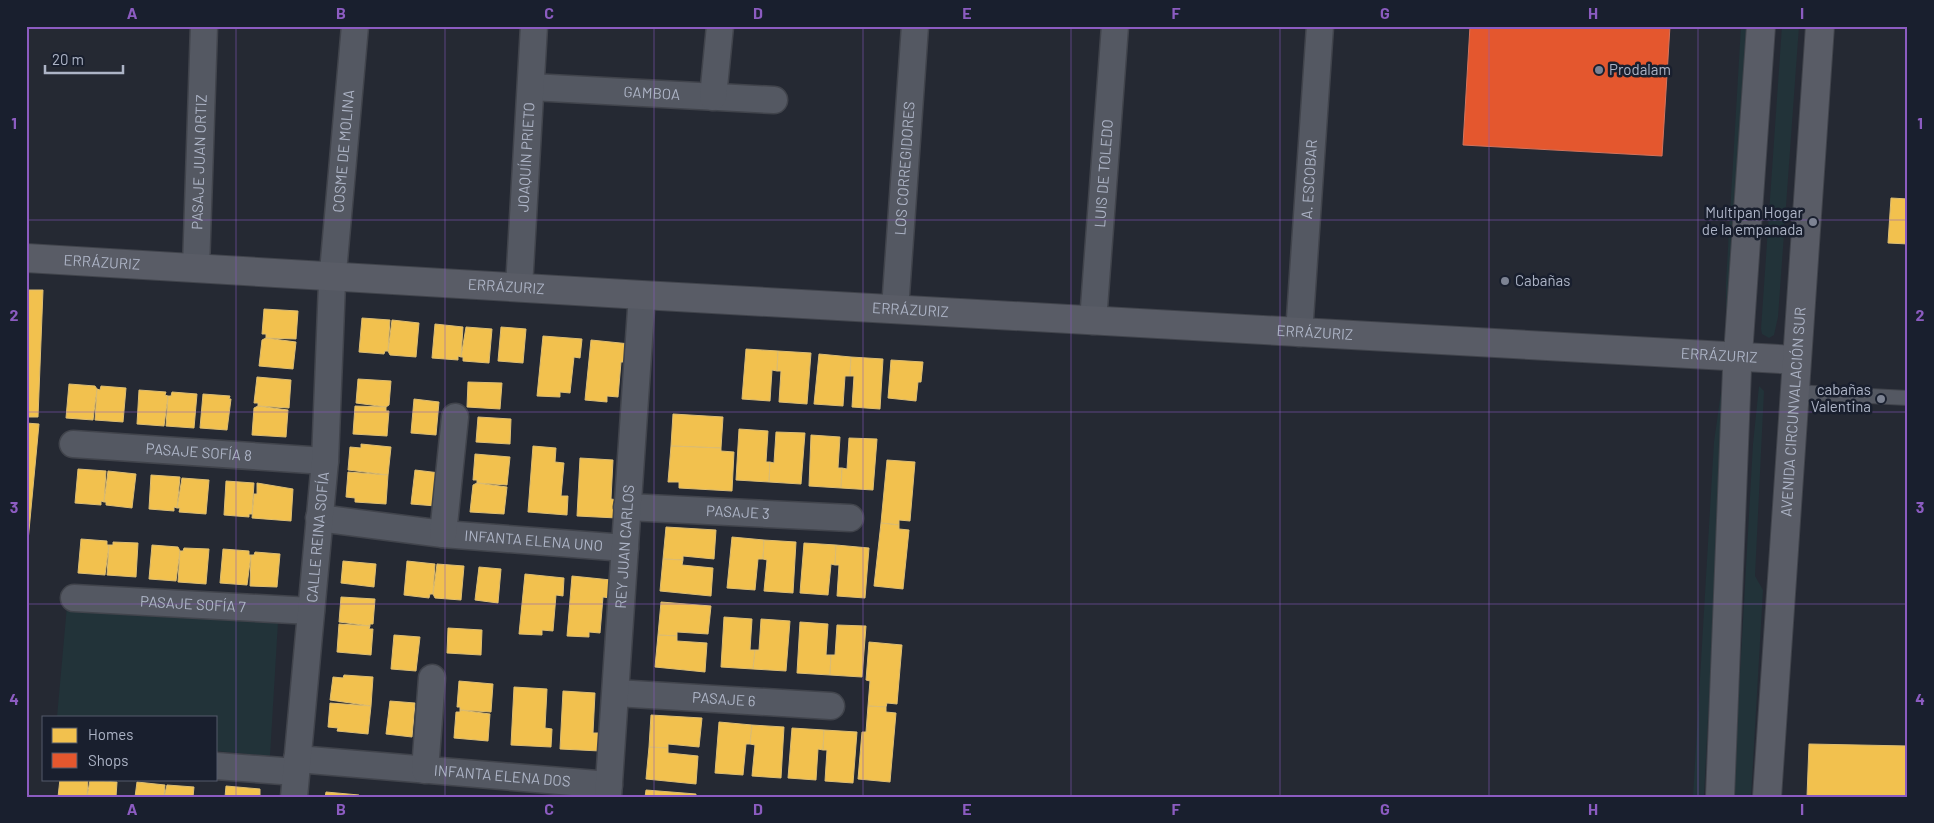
<svg xmlns="http://www.w3.org/2000/svg" width="1934" height="823" font-family="Barlow,sans-serif">
  <style>
    .green { fill: #223339 }
    .homes { fill: #f2c14e; stroke: #ddbd72 }
    .shops { fill: #e4572e; stroke: #d4735c }
    .lines { fill: none; stroke-linecap: round; stroke-linejoin: round }
    .lane-casing { stroke: #41444c; stroke-width: 16 }
    .street-casing { stroke: #41444c; stroke-width: 29 }
    .secondary-casing { stroke: #41444c; stroke-width: 30 }
    .lane { stroke: #545862; stroke-width: 14 }
    .street { stroke: #545862; stroke-width: 26 }
    .secondary { stroke: #595c66; stroke-width: 28 }
    .grid { fill: none; stroke: #8c5cc1; stroke-width: 1; stroke-opacity: 0.55 }
    .poi-dot { fill: #7d8393; stroke: #191f2e; stroke-width: 2 }
    .labels { text-anchor: middle; stroke-width: 5; stroke-linejoin: round; paint-order: stroke }
    .poi-label { font-size: 15px; fill: #adb4c6; stroke: #191f2e; text-anchor: start }
    .street-label { font-size: 15px; fill: #adb4c6; stroke: #191f2e }
    .neatline { fill: none; stroke: #8c5cc1; stroke-width: 2 }
    .grid-label { font-size: 16px; text-anchor: middle; font-weight: bold; fill: #8c5cc1 }
  </style>
  <rect width="100%" height="100%" fill="#252933"/>
  <g class="green">
    <polygon points="1741,26 1752,26 1730,324 1726,328 1726,282"/>
    <polygon points="1782,26 1799,26 1778,317 1774,335 1769,338 1762,334 1761,329"/>
    <polygon points="1759,386 1764,391 1755,576 1763,590 1751,797 1733,797 1753,444"/>
    <polygon points="1725,388 1704,797 1693,797 1714,442 1721,392"/>
    <polygon points="67,606 278,622 270,756 216,751 216,717 57,717"/>
  </g>
  <g class="homes">
    <polygon points="1891,198 1908,199 1908,244 1888,243"/>
    <polygon points="26,290 43,290 38,417 26,417"/>
    <polygon points="264,309 298,311 296,339 266,338 266,334 262,334"/>
    <polygon points="362,318 390,320 388,351 385,351 384,354 359,352"/>
    <polygon points="392,320 419,323 416,357 390,355 388,351"/>
    <polygon points="435,324 463,327 461,357 458,356 458,360 432,358"/>
    <polygon points="466,327 492,329 489,363 463,361 463,357 461,357"/>
    <polygon points="501,327 526,329 523,363 498,361"/>
    <polygon points="543,336 582,339 580,358 574,357 570,393 560,392 560,397 537,396"/>
    <polygon points="266,338 296,342 293,369 259,366 262,340"/>
    <polygon points="591,340 630,344 628,362 621,362 618,397 607,396 607,402 585,400"/>
    <polygon points="746,349 778,351 777,371 772,370 770,401 742,399"/>
    <polygon points="778,351 811,353 807,404 779,402 781,371 777,371"/>
    <polygon points="819,354 851,357 850,376 845,376 843,406 814,404"/>
    <polygon points="851,357 883,359 880,409 852,407 854,376 850,376"/>
    <polygon points="891,360 923,362 921,382 918,382 916,401 888,398"/>
    <polygon points="257,377 291,380 289,408 258,406 258,403 254,403"/>
    <polygon points="358,379 391,381 389,405 386,407 356,403"/>
    <polygon points="468,382 502,383 500,409 467,407"/>
    <polygon points="69,384 95,386 97,389 93,420 66,418"/>
    <polygon points="101,386 126,388 123,422 95,420 97,389 100,390"/>
    <polygon points="139,390 166,392 165,395 168,396 164,426 137,424"/>
    <polygon points="172,392 197,394 194,428 166,426 168,396 171,396"/>
    <polygon points="203,394 230,396 229,399 231,399 227,430 200,428"/>
    <polygon points="414,399 439,402 436,435 411,433"/>
    <polygon points="258,406 288,410 286,437 252,435 254,408"/>
    <polygon points="355,406 386,407 386,411 389,411 387,436 353,434"/>
    <polygon points="673,414 723,417 721,448 671,446"/>
    <polygon points="478,417 511,419 510,444 476,442"/>
    <polygon points="26,423 39,424 28,541 26,541"/>
    <polygon points="739,429 768,431 766,462 770,462 769,482 736,480"/>
    <polygon points="776,432 805,433 801,484 769,482 770,462 774,463"/>
    <polygon points="811,435 840,437 838,468 842,468 841,488 809,486"/>
    <polygon points="849,438 877,439 873,490 841,488 842,468 847,469"/>
    <polygon points="361,444 391,447 388,475 348,470 350,447 361,448"/>
    <polygon points="533,446 556,448 555,462 564,463 561,496 568,496 567,515 528,512"/>
    <polygon points="671,446 721,448 721,451 734,452 732,491 679,488 679,482 668,482"/>
    <polygon points="475,454 510,457 507,485 477,483 477,480 473,480"/>
    <polygon points="580,458 613,460 611,499 618,500 617,518 577,516"/>
    <polygon points="887,460 915,462 910,521 899,520 899,525 881,523"/>
    <polygon points="78,469 106,471 104,502 101,501 101,505 75,503"/>
    <polygon points="415,470 440,473 436,506 411,504"/>
    <polygon points="108,471 136,474 132,508 106,505 106,502 104,502"/>
    <polygon points="348,472 388,475 386,504 355,502 355,498 346,497"/>
    <polygon points="151,475 180,477 177,508 174,507 174,511 149,509"/>
    <polygon points="182,478 209,480 206,514 179,512 180,508 177,508"/>
    <polygon points="226,481 254,483 252,514 249,514 249,517 224,515"/>
    <polygon points="257,483 293,489 291,521 252,518 254,494 257,494"/>
    <polygon points="477,483 507,487 504,514 470,512 473,485"/>
    <polygon points="881,523 899,525 899,529 909,530 903,589 874,586"/>
    <polygon points="666,527 716,530 714,559 683,556 683,560 663,559"/>
    <polygon points="732,537 764,540 763,559 758,559 755,590 727,588"/>
    <polygon points="81,539 107,541 107,545 109,545 105,575 78,573"/>
    <polygon points="764,540 796,542 793,593 764,591 767,560 763,559"/>
    <polygon points="113,542 138,543 136,577 107,575 109,545 113,545"/>
    <polygon points="804,543 836,545 835,565 831,564 828,595 800,593"/>
    <polygon points="152,545 178,547 180,551 176,581 149,579"/>
    <polygon points="836,545 869,548 865,598 837,596 839,565 835,565"/>
    <polygon points="184,548 209,549 206,584 178,582 180,551 183,551"/>
    <polygon points="223,549 249,551 249,555 251,555 247,585 220,583"/>
    <polygon points="255,552 280,554 277,587 250,586 251,555 254,555"/>
    <polygon points="663,559 683,560 682,565 713,568 711,596 660,591"/>
    <polygon points="343,561 376,564 374,587 341,583"/>
    <polygon points="407,561 435,564 433,594 430,594 429,598 404,595"/>
    <polygon points="437,564 464,566 461,600 435,598 433,594"/>
    <polygon points="479,567 501,569 498,603 475,600"/>
    <polygon points="525,574 564,578 563,596 556,595 553,631 542,630 542,635 519,634"/>
    <polygon points="572,576 611,580 610,598 603,597 600,633 589,632 589,637 567,636"/>
    <polygon points="341,597 375,599 373,624 370,624 370,626 339,622"/>
    <polygon points="661,602 711,606 708,634 677,632 677,636 658,635"/>
    <polygon points="724,617 752,619 750,650 755,650 753,669 721,667"/>
    <polygon points="761,619 790,621 786,671 753,669 755,650 759,650"/>
    <polygon points="800,622 828,624 826,655 831,655 830,675 797,673"/>
    <polygon points="339,624 370,626 369,629 373,629 371,655 337,652"/>
    <polygon points="837,625 866,626 862,677 830,675 831,655 835,655"/>
    <polygon points="448,628 482,630 481,655 447,653"/>
    <polygon points="394,635 420,637 416,671 391,669"/>
    <polygon points="658,635 677,636 677,641 707,643 705,672 655,667"/>
    <polygon points="869,642 902,645 897,704 887,703 886,707 868,706 870,681 866,680"/>
    <polygon points="344,675 373,677 371,706 330,700 333,677 343,678"/>
    <polygon points="459,681 493,684 491,712 460,710 460,707 457,707"/>
    <polygon points="514,687 547,689 545,728 552,729 551,747 511,745"/>
    <polygon points="563,691 595,693 593,733 601,733 600,751 560,749"/>
    <polygon points="390,701 415,703 412,737 386,734"/>
    <polygon points="330,703 371,706 368,734 337,731 338,728 328,727"/>
    <polygon points="868,706 886,707 886,712 896,713 890,782 858,779 862,732 866,732"/>
    <polygon points="460,710 490,714 488,741 454,738 456,712 460,712"/>
    <polygon points="651,715 702,718 699,747 668,744 668,748 649,747"/>
    <polygon points="719,722 752,725 750,744 746,744 743,775 715,773"/>
    <polygon points="752,725 784,727 781,778 752,776 755,745 750,744"/>
    <polygon points="792,728 824,730 823,750 818,749 816,780 788,778"/>
    <polygon points="824,730 857,732 853,783 825,781 827,750 823,750"/>
    <polygon points="1809,744 1908,746 1908,797 1807,797"/>
    <polygon points="649,747 668,748 668,753 698,756 696,784 646,779"/>
    <polygon points="60,779 88,779 87,797 58,797"/>
    <polygon points="90,780 117,782 116,797 87,797"/>
    <polygon points="137,782 165,785 164,797 135,797"/>
    <polygon points="167,785 194,787 193,797 164,797"/>
    <polygon points="226,786 260,789 260,797 225,797"/>
    <polygon points="646,790 696,794 696,797 645,797"/>
    <polygon points="326,792 359,795 359,797 325,797"/>
  </g>
  <polygon class="shops" points="1470,26 1670,26 1662,156 1463,145"/>
  <g class="lines">
    <g class="lane-casing">
      <polyline id="lane" points="1794,392 1908,398"/>
    </g>
    <g class="street-casing">
      <g id="street">
        <path id="s1" d="M531,87L774,100"/>
        <polyline points="713,97 720,26"/>
        <path id="s2" d="M196,268L204,26"/>
        <path id="s3" d="M519,287L534,26"/>
        <path id="s4" d="M895,309L915,26"/>
        <path id="s5" d="M1093,321L1115,26"/>
        <path id="s6" d="M1299,333L1320,26"/>
        <path id="s7" d="M73,444L325,461"/>
        <path id="s8" d="M627,507L850,518"/>
        <path id="s9" d="M319,518L443,534L625,548"/>
        <polyline points="443,534 455,417"/>
        <path id="s10" d="M74,598L311,611"/>
        <path id="s11" d="M616,693L831,706"/>
        <path id="s12" d="M297,759L609,785"/>
        <polyline points="216,766 296,772"/>
        <polyline points="425,770 432,678"/>
        <path id="s13" d="M294,797L325,461L332,283L355,26"/>
        <path id="s14" d="M608,797L642,295"/>
      </g>
    </g>
    <g class="secondary-casing">
      <g id="secondary">
        <path id="s15" d="M26,258L642,295L1796,360"/>
        <polyline points="1720,797 1737,369 1761,26"/>
        <path id="s16" d="M1767,797L1820,26"/>
      </g>
    </g>
    <use href="#lane" class="lane"/>
    <use href="#street" class="street"/>
    <use href="#secondary" class="secondary"/>
  </g>
  <path class="grid" d="M236,26V797M445,26V797M654,26V797M863,26V797M1071,26V797M1280,26V797M1489,26V797M1698,26V797M26,220H1908M26,412H1908M26,604H1908"/>
  <g class="poi-dot">
    <circle cx="1599" cy="70" r="5"/>
    <circle cx="1813" cy="222" r="5"/>
    <circle cx="1505" cy="281" r="5"/>
    <circle cx="1881" cy="399" r="5"/>
  </g>
  <g class="labels">
    <g class="poi-label">
      <text x="1609" y="75">Prodalam</text>
      <text x="1803" y="218" text-anchor="end">Multipan Hogar<tspan x="1803" dy="17">de la empanada</tspan></text>
      <text x="1515" y="286">Cabañas</text>
      <text x="1871" y="395" text-anchor="end">cabañas<tspan x="1871" dy="17">Valentina</tspan></text>
    </g>
    <g class="street-label">
      <text dy="5" stroke="none"><textPath href="#s1" startOffset="121">GAMBOA</textPath></text>
      <text dy="5" stroke="none"><textPath href="#s13" startOffset="648">COSME DE MOLINA</textPath></text>
      <text dy="5" stroke="none"><textPath href="#s3" startOffset="130">JOAQUÍN PRIETO</textPath></text>
      <text dy="5" stroke="none"><textPath href="#s2" startOffset="106">PASAJE JUAN ORTIZ</textPath></text>
      <text dy="5" stroke="none"><textPath href="#s4" startOffset="141">LOS CORREGIDORES</textPath></text>
      <text dy="5" stroke="none"><textPath href="#s5" startOffset="148">LUIS DE TOLEDO</textPath></text>
      <text dy="5" stroke="none"><textPath href="#s6" startOffset="154">A. ESCOBAR</textPath></text>
      <text dy="5" stroke="none"><textPath href="#s15" startOffset="76">ERRÁZURIZ</textPath></text>
      <text dy="5" stroke="none"><textPath href="#s15" startOffset="481">ERRÁZURIZ</textPath></text>
      <text dy="5" stroke="none"><textPath href="#s15" startOffset="886">ERRÁZURIZ</textPath></text>
      <text dy="5" stroke="none"><textPath href="#s15" startOffset="1291">ERRÁZURIZ</textPath></text>
      <text dy="5" stroke="none"><textPath href="#s15" startOffset="1696">ERRÁZURIZ</textPath></text>
      <text dy="5" stroke="none"><textPath href="#s16" startOffset="386">AVENIDA CIRCUNVALACIÓN SUR</textPath></text>
      <text dy="5" stroke="none"><textPath href="#s7" startOffset="126">PASAJE SOFÍA 8</textPath></text>
      <text dy="5" stroke="none"><textPath href="#s8" startOffset="111">PASAJE 3</textPath></text>
      <text dy="5" stroke="none"><textPath href="#s13" startOffset="261">CALLE REINA SOFÍA</textPath></text>
      <text dy="5" stroke="none"><textPath href="#s9" startOffset="216">INFANTA ELENA UNO</textPath></text>
      <text dy="5" stroke="none"><textPath href="#s14" startOffset="251">REY JUAN CARLOS</textPath></text>
      <text dy="5" stroke="none"><textPath href="#s10" startOffset="119">PASAJE SOFÍA 7</textPath></text>
      <text dy="5" stroke="none"><textPath href="#s11" startOffset="108">PASAJE 6</textPath></text>
      <text dy="5" stroke="none"><textPath href="#s12" startOffset="206">INFANTA ELENA DOS</textPath></text>
    </g>
  </g>
  <rect width="1934" height="823" fill="none" stroke="#191f2e" stroke-width="55"/>
  <rect x="42" y="716" width="175" height="65" fill="#191f2e" stroke="#545b6b"/>
  <rect x="52" y="728" width="25" height="15" fill="#f2c14e" stroke="#545b6b"/>
  <text x="88" y="740" font-size="15" fill="#adb4c6">Homes</text>
  <rect x="52" y="753" width="25" height="15" fill="#e4572e" stroke="#545b6b"/>
  <text x="88" y="766" font-size="15" fill="#adb4c6">Shops</text>
  <path d="M45 65v8h78v-8" fill="none" stroke="#adb4c6" stroke-width="2.5"/>
  <text x="52" y="65" font-size="15" fill="#adb4c6" stroke="#191f2e" stroke-width="4" paint-order="stroke">20 m</text>
  <rect x="28" y="28" width="1878" height="768" class="neatline"/>
  <g class="grid-label">
    <text x="132" y="19">A</text>
    <text x="341" y="19">B</text>
    <text x="549" y="19">C</text>
    <text x="758" y="19">D</text>
    <text x="967" y="19">E</text>
    <text x="1176" y="19">F</text>
    <text x="1385" y="19">G</text>
    <text x="1593" y="19">H</text>
    <text x="1802" y="19">I</text>
    <text x="14" y="129">1</text>
    <text x="1920" y="129">1</text>
    <text x="14" y="321">2</text>
    <text x="1920" y="321">2</text>
    <text x="14" y="513">3</text>
    <text x="1920" y="513">3</text>
    <text x="14" y="705">4</text>
    <text x="1920" y="705">4</text>
    <text x="132" y="815">A</text>
    <text x="341" y="815">B</text>
    <text x="549" y="815">C</text>
    <text x="758" y="815">D</text>
    <text x="967" y="815">E</text>
    <text x="1176" y="815">F</text>
    <text x="1385" y="815">G</text>
    <text x="1593" y="815">H</text>
    <text x="1802" y="815">I</text>
  </g>
</svg>
